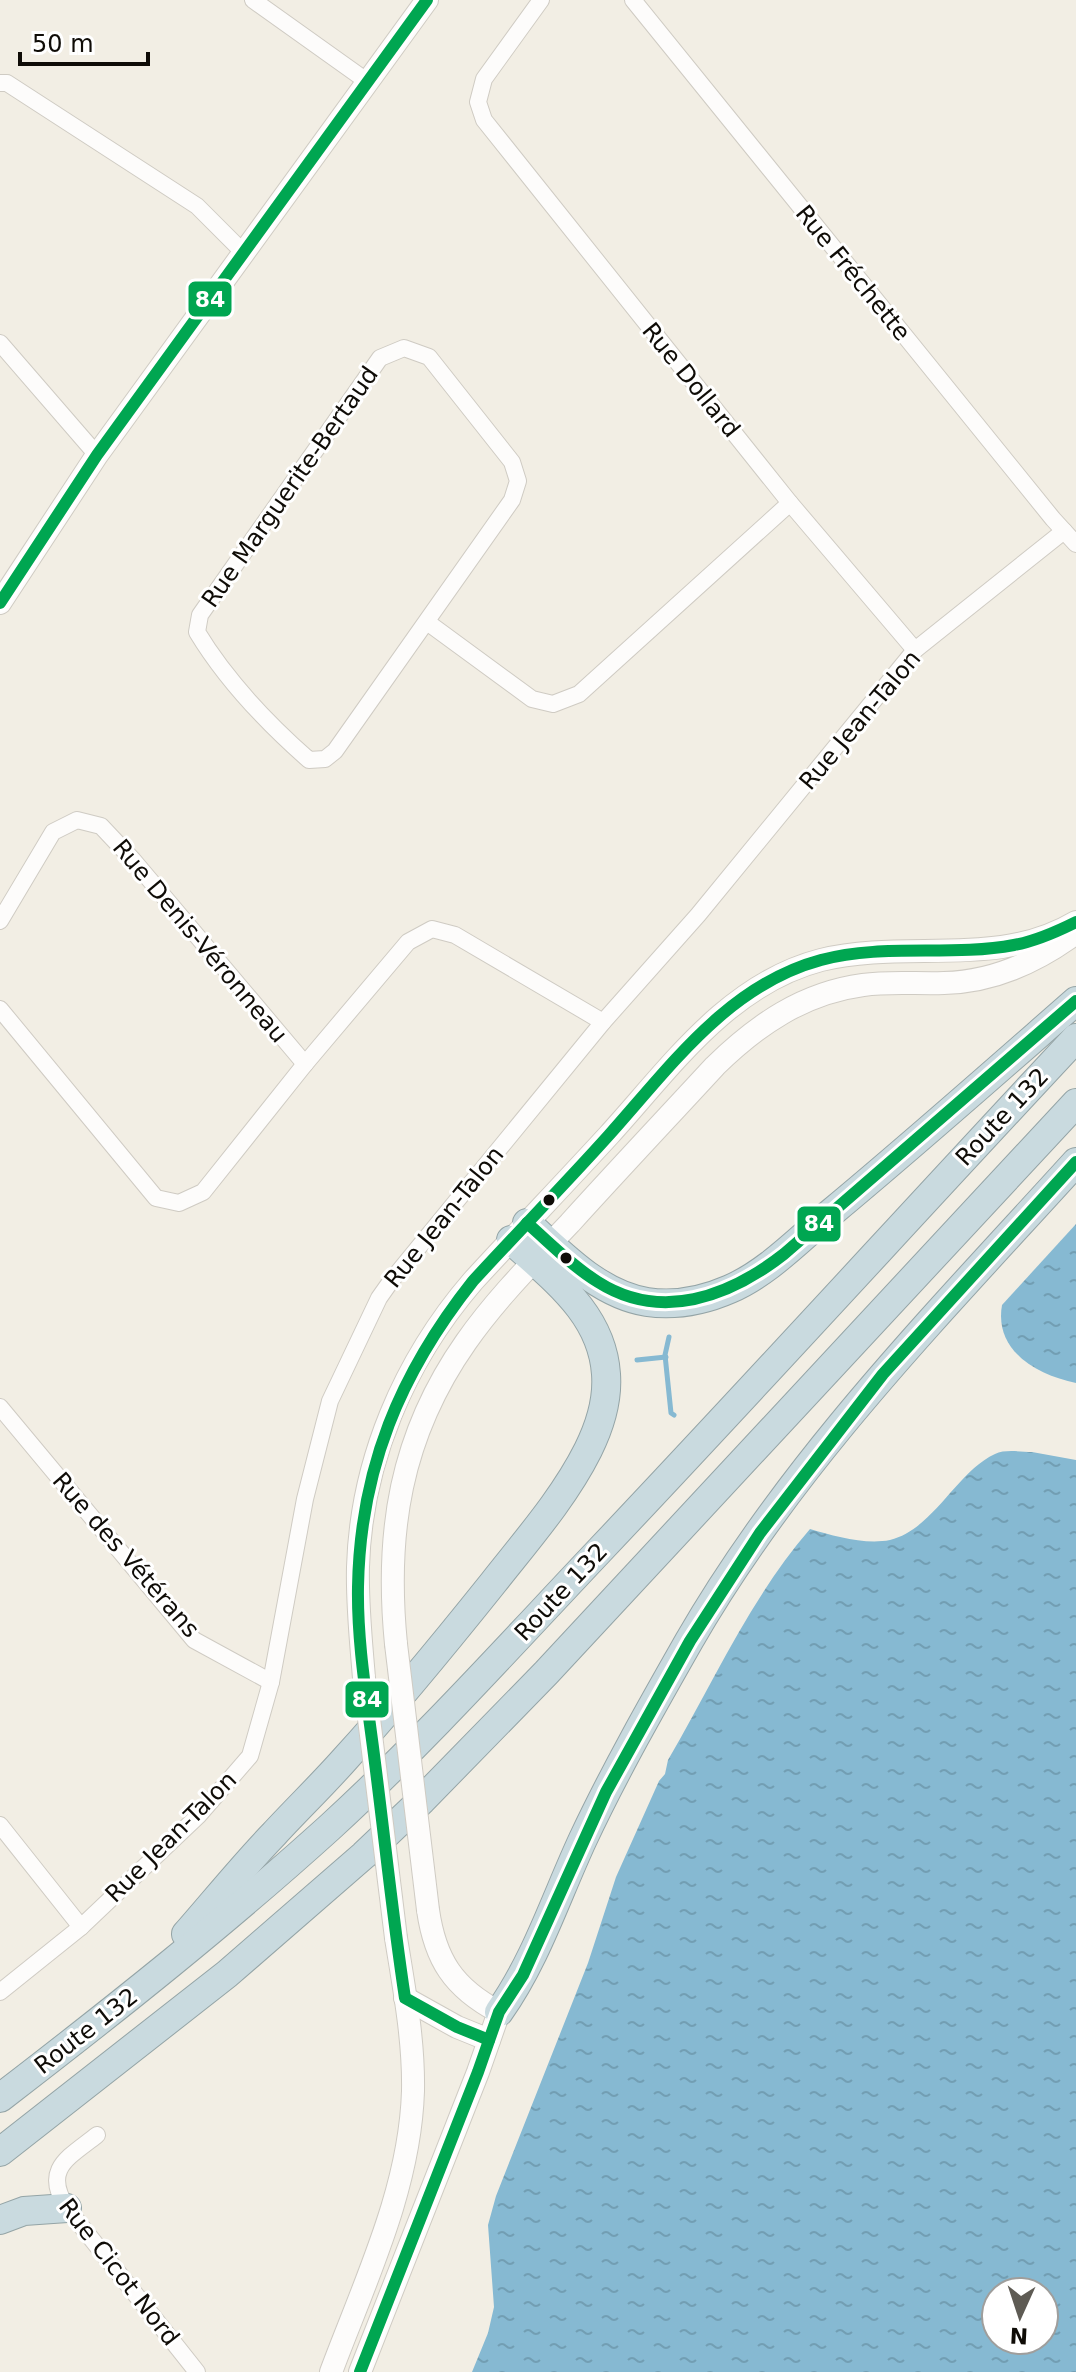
<svg xmlns="http://www.w3.org/2000/svg" width="1076" height="2372" font-family="'DejaVu Sans',sans-serif">
  <style>
    .water { fill: url(#water-ripples); fill-rule: evenodd }
    .lines { fill: none; stroke-linecap: round; stroke-linejoin: round }
    .stream { stroke: #86b9d2; stroke-width: 5 }
    .street-casing { stroke: #cfcbc3; stroke-width: 18 }
    .secondary-casing { stroke: #cfcbc3; stroke-width: 24 }
    .highway-casing { stroke: #94a4a6; stroke-width: 30 }
    .street { stroke: #fdfcfb; stroke-width: 16 }
    .secondary { stroke: #fdfcfb; stroke-width: 22 }
    .highway { stroke: #c9dadf; stroke-width: 28 }
    .secondary-bridge-casing { stroke: #cfcbc3; stroke-width: 24; stroke-linecap: butt }
    .secondary-bridge { stroke: #fdfcfb; stroke-width: 22 }
    .bus-1-casing { stroke: #fff; stroke-width: 18 }
    .bus-1 { stroke: #00a651; stroke-width: 12 }
    .bus-dot { fill: #0f0c07; stroke: #fff; stroke-width: 3 }
    .labels { text-anchor: middle; stroke-width: 6; stroke-linejoin: round; paint-order: stroke }
    .street-label { font-size: 24px; fill: #0f0c07; stroke: #fff }
    .line-badge { stroke: #fff; stroke-width: 3 }
    .badge-label { font-size: 22px; text-anchor: middle; font-weight: bold; fill: #fff }
  </style>
  <defs>
    <pattern id="water-ripples" width="26" height="14" patternUnits="userSpaceOnUse" patternTransform="scale(2)"><rect width="26" height="14" fill="#86b9d2"/><path d="M2 4q2-2 4 0t4 0M15 11q2-2 4 0t4 0" fill="none" stroke="#729eb3"/></pattern>
  </defs>
  <rect width="100%" height="100%" fill="#f2eee4"/>
  <g class="water">
    <path d="M1076,1224V1383C1037,1375 994,1351 1002,1305Z"/>
    <path d="M1032,1452L1076,1460V2372H472L488,2333L494,2307L488,2225L496,2196L588,1963L616,1877L659,1781L665,1774L668,1760C713,1683 751,1597 810,1529C834,1536 865,1545 890,1540C934,1529 956,1472 995,1454C1005,1449 1021,1452 1032,1452ZM1044,2292V2340H996V2292Z"/>
  </g>
  <g class="lines">
    <g class="stream">
      <polyline points="669,1337 665,1355 671,1413 674,1415"/>
      <polyline points="637,1360 666,1357"/>
    </g>
    <g class="street-casing">
      <g id="street">
        <polyline points="253,0 368,82"/>
        <polyline points="541,0 484,79 478,102 484,120 790,503 915,650"/>
        <polyline points="633,0 1053,519 1076,544"/>
        <polyline points="0,83 7,83 197,206 244,253"/>
        <polyline points="0,343 97,455"/>
        <path d="M404,348L429,357L512,462L518,481L512,500L335,751L325,759L309,760C267,723 226,680 197,632L200,615L380,358Z"/>
        <polyline points="427,622 532,699 553,704 579,694 790,503"/>
        <polyline points="0,921 53,832 77,820 101,826 133,860 305,1064"/>
        <polyline points="0,1009 156,1198 179,1203 203,1192 305,1064 408,942 432,929 455,935 603,1022"/>
        <polyline points="0,1407 194,1640 271,1682"/>
        <polyline points="0,1825 81,1927"/>
        <polyline points="0,1992 81,1927 198,1816 250,1756 271,1682 305,1499 330,1401 379,1298 391,1281 603,1022 698,915 915,650 1064,531"/>
        <path d="M97,2135C68,2158 42,2169 67,2208L197,2372"/>
      </g>
    </g>
    <g class="secondary-casing">
      <g id="secondary">
        <polyline points="0,603 97,455 427,0"/>
        <path d="M396,1644C385,1533 400,1436 466,1342C496,1299 534,1261 570,1223C618,1170 667,1118 715,1066C757,1025 803,993 863,985C890,981 917,984 944,983C989,982 1032,964 1069,938"/>
        <path d="M364,1678C361,1641 357,1604 358,1567C361,1462 404,1361 473,1281C518,1232 564,1184 609,1135C670,1068 728,984 821,960C906,939 997,969 1076,922"/>
        <polyline points="405,1998 457,2027 489,2040"/>
        <path d="M331,2372C365,2281 410,2189 413,2091C414,2040 404,1988 396,1938"/>
        <path d="M360,2372L478,2072L499,2012C453,1988 435,1959 428,1910"/>
      </g>
    </g>
    <g class="highway-casing">
      <g id="highway">
        <path d="M527,1223C562,1254 598,1294 647,1302C675,1306 705,1300 730,1289C769,1272 800,1238 832,1212C915,1143 995,1072 1076,1001"/>
        <path d="M186,1934C215,1901 243,1866 274,1834C297,1809 322,1785 345,1759C397,1702 445,1643 493,1583C526,1541 564,1498 588,1450C600,1426 608,1401 606,1374C602,1313 552,1278 511,1240"/>
        <path d="M499,2012C536,1960 556,1897 583,1839C615,1771 652,1706 689,1641C792,1462 938,1314 1076,1162"/>
        <path d="M0,2098C113,2011 224,1923 329,1828C425,1740 511,1644 600,1550C760,1381 917,1208 1076,1038"/>
        <polyline points="0,2152 227,1974 364,1855 422,1800 546,1673 1076,1103"/>
        <polyline points="0,2220 24,2211 67,2208"/>
      </g>
    </g>
    <use href="#street" class="street"/>
    <use href="#secondary" class="secondary"/>
    <use href="#highway" class="highway"/>
    <g class="secondary-bridge-casing">
      <g id="secondary-bridge">
        <polyline points="396,1644 428,1910"/>
        <polyline points="364,1678 396,1938"/>
      </g>
    </g>
    <use href="#secondary-bridge" class="secondary-bridge"/>
    <g class="bus-1-casing">
      <g id="bus-1">
        <polyline points="0,603 97,455 427,0"/>
        <path d="M527,1223C550,1243 572,1266 598,1282C661,1322 729,1297 784,1254L1076,1001"/>
        <path d="M489,2040L457,2027L405,1998C393,1920 385,1841 375,1763C368,1705 357,1646 358,1587C360,1469 400,1373 473,1281C518,1232 565,1184 609,1135C670,1067 728,985 821,960C884,943 950,957 1014,945C1036,941 1056,932 1076,922"/>
        <polyline points="360,2372 478,2072 499,2012 523,1975 606,1792 690,1641 760,1533 883,1374 1076,1162"/>
      </g>
    </g>
    <use href="#bus-1" class="bus-1"/>
  </g>
  <g class="bus-dot">
    <circle cx="549" cy="1200" r="7"/>
    <circle cx="566" cy="1258" r="7"/>
  </g>
  <g class="labels">
    <g class="street-label">
      <text transform="translate(853 273) rotate(51)" y="8">Rue Fréchette</text>
      <text transform="translate(691 380) rotate(51)" y="8">Rue Dollard</text>
      <text transform="translate(290 487) rotate(-55)" y="8">Rue Marguerite-Bertaud</text>
      <text transform="translate(860 720) rotate(-50)" y="8">Rue Jean-Talon</text>
      <text transform="translate(200 941) rotate(50)" y="8">Rue Denis-Véronneau</text>
      <text transform="translate(1002 1117) rotate(-47)" y="8">Route 132</text>
      <text transform="translate(444 1217) rotate(-51)" y="8">Rue Jean-Talon</text>
      <text transform="translate(126 1555) rotate(49)" y="8">Rue des Vétérans</text>
      <text transform="translate(561 1592) rotate(-47)" y="8">Route 132</text>
      <text transform="translate(171 1837) rotate(-45)" y="8">Rue Jean-Talon</text>
      <text transform="translate(86 2031) rotate(-38)" y="8">Route 132</text>
      <text transform="translate(119 2272) rotate(52)" y="8">Rue Cicot Nord</text>
    </g>
  </g>
  <g class="line-badge">
    <rect x="187" y="280" width="46" height="38" rx="8" fill="#00a651"/>
    <rect x="796" y="1205" width="46" height="38" rx="8" fill="#00a651"/>
    <rect x="344" y="1680" width="46" height="39" rx="8" fill="#00a651"/>
  </g>
  <g class="badge-label">
    <text x="210" y="307">84</text>
    <text x="819" y="1231">84</text>
    <text x="367" y="1707">84</text>
  </g>
  <g transform="translate(1020 2316) rotate(183)"><circle r="38" fill="#ffffff" stroke="#9f9e9c" stroke-width="2"/>
  <path d="M0-6L14 30L0 20L-14 30Z" fill="#5e5b54"/>
  <text y="-12" font-size="22" font-weight="bold" text-anchor="middle" fill="#0f0c07">N</text>
  </g>
  <path d="M20 52v12h128v-12" fill="none" stroke="#0f0c07" stroke-width="4"/>
  <text x="32" y="52" font-size="24" fill="#0f0c07" stroke="#ffffff" stroke-width="6" paint-order="stroke">50 m</text>
</svg>
